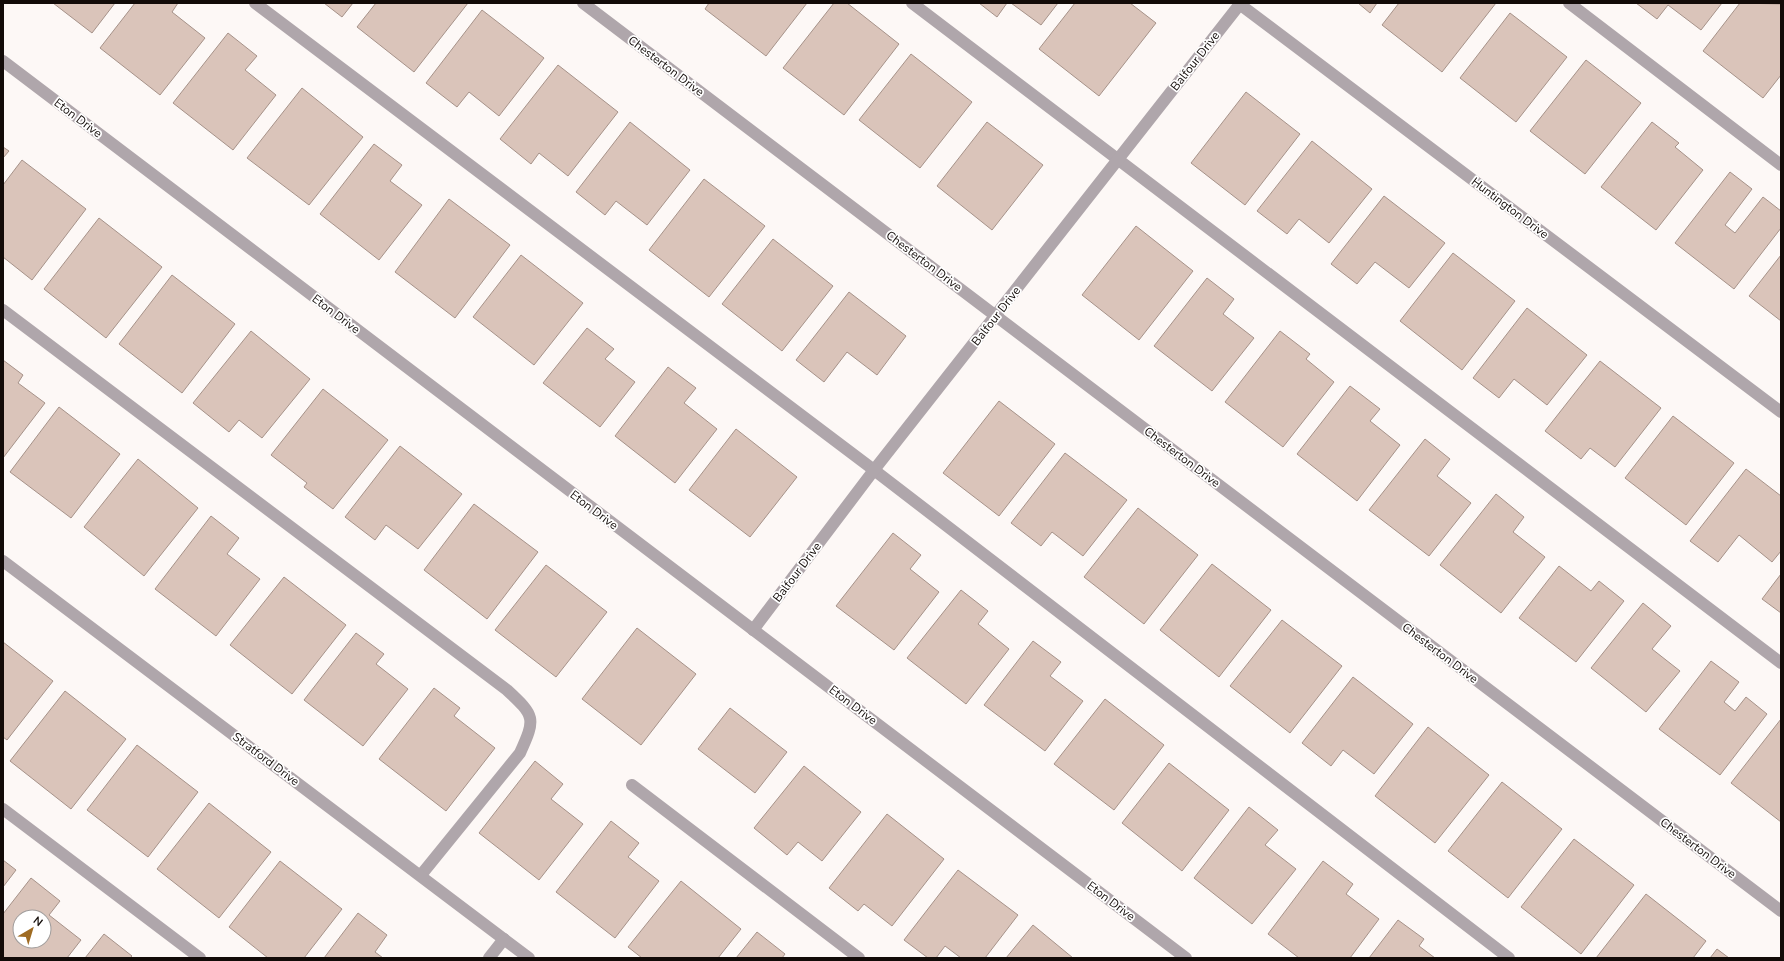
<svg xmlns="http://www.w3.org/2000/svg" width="1784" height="961" font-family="'Nunito Sans',sans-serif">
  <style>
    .building { fill: #dac4ba; stroke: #a69289; fill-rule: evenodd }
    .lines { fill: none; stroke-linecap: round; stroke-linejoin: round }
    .minor { stroke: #afa6ab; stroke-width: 12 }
    .labels { text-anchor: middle; stroke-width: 3.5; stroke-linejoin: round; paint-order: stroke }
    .street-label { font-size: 12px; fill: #120b08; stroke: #fff }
  </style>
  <rect width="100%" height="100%" fill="#fdf8f6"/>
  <g class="building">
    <polygon points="53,3 115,3 92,33"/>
    <polygon points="135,3 178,3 172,12 205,38 160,95 100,48"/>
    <polygon points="324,3 353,3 342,17"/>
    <polygon points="376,3 468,3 414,72 357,27"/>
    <polygon points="709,3 807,3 766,56 705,9"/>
    <polygon points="834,3 847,3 899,44 844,115 783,68"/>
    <polygon points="979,3 1007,3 997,17"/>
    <polygon points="1011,3 1058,3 1041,25"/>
    <polygon points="1075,3 1130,3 1156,23 1099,96 1039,49"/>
    <polygon points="1358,3 1377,3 1370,13"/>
    <polygon points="1399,3 1496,3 1442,72 1382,25"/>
    <polygon points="1636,3 1722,3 1701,30 1668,5 1657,19"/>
    <polygon points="1740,3 1781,4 1781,75 1763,98 1703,51"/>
    <polygon points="482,10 544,58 499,116 469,92 457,107 426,83"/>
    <polygon points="1510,13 1567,57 1516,122 1460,78"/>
    <polygon points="228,33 257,56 245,70 276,95 233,150 173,103"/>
    <polygon points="911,54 972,102 920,168 859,120"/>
    <polygon points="1586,60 1641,103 1585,174 1530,131"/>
    <polygon points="558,65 618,112 568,176 539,153 531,164 500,139"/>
    <polygon points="302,88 363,137 309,205 247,158"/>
    <polygon points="1246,92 1300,134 1245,205 1191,163"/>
    <polygon points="630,122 690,170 647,225 616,201 605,215 576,192"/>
    <polygon points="987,122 1043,165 992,230 937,186"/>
    <polygon points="1652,122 1679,143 1675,147 1703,170 1656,230 1601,187"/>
    <polygon points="1312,141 1372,189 1329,243 1299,219 1287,234 1257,211"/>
    <polygon points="374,144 402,165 390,181 422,205 379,260 320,214"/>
    <polygon points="3,147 9,151 3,158"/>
    <polygon points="22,160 86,209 32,280 3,257 3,185"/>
    <polygon points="1730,172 1752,189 1725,225 1735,233 1763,197 1781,211 1781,228 1734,289 1675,243"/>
    <polygon points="704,179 765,226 709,297 649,250"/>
    <polygon points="1384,196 1445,243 1409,288 1375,262 1357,284 1331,264"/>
    <polygon points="449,199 510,245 455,318 395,272"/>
    <polygon points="99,218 162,267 106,338 44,289"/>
    <polygon points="1136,226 1193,271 1139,340 1082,295"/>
    <polygon points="773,239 833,286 782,351 722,304"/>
    <polygon points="1453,253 1515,301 1462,370 1400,321"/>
    <polygon points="521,255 583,303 534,365 473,317"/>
    <polygon points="1781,255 1781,321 1749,296"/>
    <polygon points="172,275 235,324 182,393 119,344"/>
    <polygon points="1207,278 1234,299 1223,314 1254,338 1212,391 1154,346"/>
    <polygon points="849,292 906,336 877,375 847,352 824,382 796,360"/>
    <polygon points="1527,308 1587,355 1547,405 1514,379 1499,398 1473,378"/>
    <polygon points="587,328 614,349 605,359 635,382 600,427 543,383"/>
    <polygon points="251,331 310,379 262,438 239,420 229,432 193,403"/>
    <polygon points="1280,331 1310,354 1306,359 1334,382 1283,447 1225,402"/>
    <polygon points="3,360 23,375 18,383 45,403 3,458"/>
    <polygon points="1600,361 1661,408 1615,467 1590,448 1581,459 1545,431"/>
    <polygon points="668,367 696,388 684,403 717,429 675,483 615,436"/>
    <polygon points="1350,386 1380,409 1370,421 1400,445 1357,501 1297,454"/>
    <polygon points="323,389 388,440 333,509 304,487 307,483 271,455"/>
    <polygon points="999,401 1055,444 999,516 943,473"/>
    <polygon points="59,407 120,454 71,518 10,472"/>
    <polygon points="1673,416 1734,463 1686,525 1625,478"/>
    <polygon points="736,429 797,477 750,537 689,490"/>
    <polygon points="1425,439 1450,459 1437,476 1471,503 1429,556 1369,510"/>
    <polygon points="400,446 462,494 418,549 386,525 375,540 345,517"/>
    <polygon points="1065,453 1127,500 1083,556 1052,532 1041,546 1011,523"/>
    <polygon points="138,459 198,508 144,576 84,527"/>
    <polygon points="1746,469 1781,496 1781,551 1772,562 1739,535 1718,562 1690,541"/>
    <polygon points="1496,494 1524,517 1513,532 1545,557 1501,613 1440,565"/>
    <polygon points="474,504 538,552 487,619 424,570"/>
    <polygon points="1138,508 1198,555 1144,624 1084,577"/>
    <polygon points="211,516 239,538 227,554 260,579 216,636 155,589"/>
    <polygon points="893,533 921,555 910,569 939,592 894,650 836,606"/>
    <polygon points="1212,564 1271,610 1219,677 1160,630"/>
    <polygon points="546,565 607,612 556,677 495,630"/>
    <polygon points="1559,566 1591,591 1599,581 1624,601 1576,662 1519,618"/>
    <polygon points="1781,574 1781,613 1762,599"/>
    <polygon points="284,577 346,625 292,694 230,645"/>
    <polygon points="961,590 988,611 978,624 1009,649 966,704 907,658"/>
    <polygon points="1643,603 1671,626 1652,649 1680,671 1646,712 1591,668"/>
    <polygon points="1282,620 1342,666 1290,733 1230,686"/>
    <polygon points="637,628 696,674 641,745 582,699"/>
    <polygon points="356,633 384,654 376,664 408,689 363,746 304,700"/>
    <polygon points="1033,641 1061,662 1050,676 1083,701 1045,751 984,705"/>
    <polygon points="3,642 53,681 7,740 3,737"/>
    <polygon points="1711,661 1739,682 1724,702 1735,711 1746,697 1767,714 1720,775 1659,729"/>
    <polygon points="1353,677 1413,724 1374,774 1343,750 1331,766 1302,743"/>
    <polygon points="434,688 460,708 454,716 495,748 446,811 379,759"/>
    <polygon points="65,691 126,739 71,809 10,761"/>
    <polygon points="1105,699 1164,745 1114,810 1054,764"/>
    <polygon points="730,708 787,752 755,793 698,749"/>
    <polygon points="1781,719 1781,822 1731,783"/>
    <polygon points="1428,727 1489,775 1435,843 1375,796"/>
    <polygon points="137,745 198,792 148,857 87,810"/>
    <polygon points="535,761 563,784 551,799 583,824 539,880 479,833"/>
    <polygon points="1169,763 1229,810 1182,871 1122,823"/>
    <polygon points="804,766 861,812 822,861 798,842 787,855 754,828"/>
    <polygon points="1502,782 1562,829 1508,898 1448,851"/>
    <polygon points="209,803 271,852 219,918 157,869"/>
    <polygon points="1249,807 1278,830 1265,845 1296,869 1252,924 1194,878"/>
    <polygon points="887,814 944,859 892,926 864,904 858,911 829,888"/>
    <polygon points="611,821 639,843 628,857 659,881 615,938 556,892"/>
    <polygon points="1574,839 1634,885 1581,954 1521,907"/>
    <polygon points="3,860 16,870 3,887"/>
    <polygon points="280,861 342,909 304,958 268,958 229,927"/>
    <polygon points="1323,861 1353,884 1346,894 1379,919 1350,958 1299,958 1268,934"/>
    <polygon points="958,870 1018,915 985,958 961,958 945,946 936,958 928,958 904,940"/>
    <path d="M31,878L60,901L49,915L81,940L67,958H3V914ZM20,917H44V941H20Z"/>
    <polygon points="681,881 741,929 718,958 642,958 628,947"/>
    <polygon points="1646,894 1706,941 1693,958 1596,958"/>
    <polygon points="358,913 387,935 375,952 383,958 324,958"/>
    <polygon points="1398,920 1424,939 1419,946 1435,958 1369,958"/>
    <polygon points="1033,925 1073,958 1006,958"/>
    <polygon points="757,932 785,954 782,958 736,958"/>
    <polygon points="104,934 132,956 130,958 85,958"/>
    <polygon points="1717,949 1729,958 1710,958"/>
  </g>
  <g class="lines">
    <g class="minor">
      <polyline points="255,3 874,470 1509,958"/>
      <polyline points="583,3 1781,911"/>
      <polyline points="912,3 1781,663"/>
      <polyline points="1238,3 1781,412"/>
      <polyline points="1569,3 1781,165"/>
      <polyline points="3,61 1186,958"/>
      <path d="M3,310L507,690C535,716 536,718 520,753L421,875"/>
      <polyline points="3,561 529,958"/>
      <polyline points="753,630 874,470 1240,4"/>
      <polyline points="632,785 859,958"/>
      <polyline points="3,809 200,958"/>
      <polyline points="489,958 504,939"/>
    </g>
  </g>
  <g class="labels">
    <g class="street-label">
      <text transform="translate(1195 61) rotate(-52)" y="4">Balfour Drive</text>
      <text transform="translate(666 66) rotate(37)" y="4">Chesterton Drive</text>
      <text transform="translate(78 118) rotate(37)" y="4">Eton Drive</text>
      <text transform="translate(1510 208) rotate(37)" y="4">Huntington Drive</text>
      <text transform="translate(924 261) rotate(37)" y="4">Chesterton Drive</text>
      <text transform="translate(336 314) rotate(37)" y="4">Eton Drive</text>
      <text transform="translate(996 316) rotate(-52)" y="4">Balfour Drive</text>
      <text transform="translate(1182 457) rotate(37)" y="4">Chesterton Drive</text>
      <text transform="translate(594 510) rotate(37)" y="4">Eton Drive</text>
      <text transform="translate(797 572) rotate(-53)" y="4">Balfour Drive</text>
      <text transform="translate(1440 653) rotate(37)" y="4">Chesterton Drive</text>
      <text transform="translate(853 705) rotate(37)" y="4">Eton Drive</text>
      <text transform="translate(266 759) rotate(37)" y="4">Stratford Drive</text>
      <text transform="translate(1698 848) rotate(37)" y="4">Chesterton Drive</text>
      <text transform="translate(1111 901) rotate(37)" y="4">Eton Drive</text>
    </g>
  </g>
  <rect width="1784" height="961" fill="none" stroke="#120b08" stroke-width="8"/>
  <g transform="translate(32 929) rotate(38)"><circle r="19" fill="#ffffff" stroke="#a09d9c"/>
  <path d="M0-3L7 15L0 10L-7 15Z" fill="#9f6b22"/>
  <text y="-6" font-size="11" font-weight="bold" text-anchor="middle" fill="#120b08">N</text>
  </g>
</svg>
